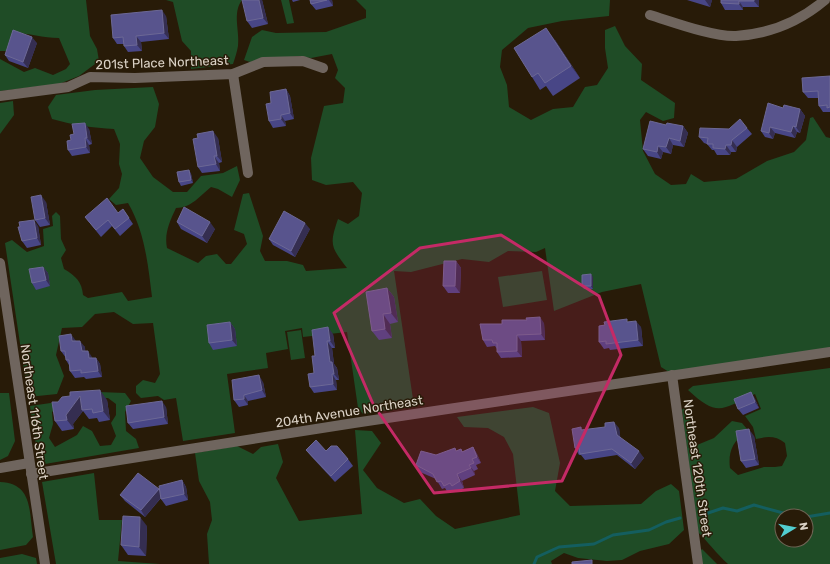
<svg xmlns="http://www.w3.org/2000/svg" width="830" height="564" font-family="Rubik,sans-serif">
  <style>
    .green { fill: #1f4c26; fill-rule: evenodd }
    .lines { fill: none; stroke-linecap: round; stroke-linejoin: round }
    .stream { stroke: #145e5f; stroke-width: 3 }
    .minor { stroke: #6f655e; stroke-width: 10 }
    .wall { fill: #484686 }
    .shaded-wall { fill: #352e51 }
    .building { fill: #58548d; stroke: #6c6895 }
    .marked { fill: #c42a66; fill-opacity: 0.2; stroke: #c42a66; stroke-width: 3; stroke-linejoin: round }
    .labels { text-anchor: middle; stroke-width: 3; stroke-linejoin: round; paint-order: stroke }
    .street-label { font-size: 13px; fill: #dad1c5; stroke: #281b08 }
  </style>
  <rect width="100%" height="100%" fill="#281b08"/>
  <g class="green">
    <path d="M0,0H86L90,36L97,49L99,61L79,76L59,84L0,91V59L24,72L35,68L53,75L66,69L70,64L59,38C43,38 29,33 13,33L8,51H0Z"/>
    <path d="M166,0H242C232,13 240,31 238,46C237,52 235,58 233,64L191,69V51L182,41L173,2Z"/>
    <polygon points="281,0 289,0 294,23 287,24"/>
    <path d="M356,0H610L609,16L562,21L528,28L502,50L500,67L507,85L509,107L531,120L553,109L573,107L585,87L597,85L608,68L605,48V30L615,26L625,46L642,64L641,80L675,103L674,118L663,121L646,112L640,120L643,151L655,174L671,185L686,184L691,174L704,182L736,179L767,161L794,152L806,140L810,118L813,117L826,137L830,138V349L669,372L661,367L641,284L602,292L554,311L545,248L536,252L508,251L489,262L462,259L411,272L394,271L414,406L363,414L358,408L347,332L303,337L302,328L285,331L288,349L266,353L268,368L227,374L235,433L183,441L176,398L164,400L158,396L141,398L136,393V386L143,380L155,383L160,374L153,323L133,324L114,312L95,314L82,327L62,328L56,355L64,376L57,394L28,397L5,243L12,240L27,252L44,246L43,229L53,226L52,216L56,212L60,216L61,239L66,250L61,258L64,269C76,276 82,282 83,295L88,298L122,292L128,301L152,297C148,265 145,232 128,203L116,205L109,199L119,188L122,174L119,164L120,144L114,129C93,128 73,125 52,119L48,107L56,95L95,90L153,87L159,104L155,127L144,141L140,158L153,177L173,192H187L201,176L223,173L237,166L240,180L232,197L218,189L211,187C200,196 191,208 176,208C170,221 164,233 167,248L198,263L206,256L217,254L226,264H231L247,244L244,234L234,230L243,194L249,193L263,236L260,251L265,261H287L303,265L306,271L347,268C331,247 329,245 338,219L348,224L359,216L362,193L353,182L326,185L312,180L311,158L324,106L343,103L345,88L335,78L338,70L332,54L311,58L300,56L250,62L244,60L252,37L262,30L276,33L326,32L366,18V10Z"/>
    <polygon points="13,101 14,115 0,134 0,103"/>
    <polygon points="542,271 547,300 503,307 498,277"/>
    <polygon points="301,330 305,358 291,360 287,332"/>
    <path d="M830,368V564H728C716,553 708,542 697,531L682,410L684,408L687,410L693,432L692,440L697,445L714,438L732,421L742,423L747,429L746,434C732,440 728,454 730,468L738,475L764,467H775L782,466L787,456L785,443C776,436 768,436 756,439L753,427L745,416L761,409L755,394C722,409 718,418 688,390L693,386ZM782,516H806V540H782Z"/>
    <polygon points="99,392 125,393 131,401 125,412 126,431 136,439 139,448 39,465 30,406 71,400 52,412 53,424 49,438 55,447 77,435 83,426 92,431 100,446 111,445 116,436 111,423 116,415 116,404 108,398 88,399"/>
    <polygon points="0,393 9,393 15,441 8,456 0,460"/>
    <polygon points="533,407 549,413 560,463 555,491 570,506 641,504 656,491 671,484 679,491 684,530 669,544 640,551 622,560 607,561 578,558 564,553 551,561 552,564 209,564 207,534 212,520 210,502 199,481 195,453 237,446 253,454 261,447 278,444 283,462 276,478 299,521 362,514 355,430 372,431 381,443 363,470 377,488 404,503 420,499 436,516 455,529 520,515 513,454 504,437 488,428 464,427 457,417"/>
    <polygon points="94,473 99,520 122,520 118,561 160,564 56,564 42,482"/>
    <path d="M0,482C33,483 29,512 33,537L26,545L0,550Z"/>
    <polygon points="702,549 717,564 702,564 700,551"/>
    <polygon points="22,554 36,558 37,564 0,564 0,558"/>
  </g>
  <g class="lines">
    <g class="stream">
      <polyline points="702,515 723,508 737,511 754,505 794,516"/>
      <polyline points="806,517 830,513"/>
      <polyline points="534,564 537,557 559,547 594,544 613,535 649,530 666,522 680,518"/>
    </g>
    <g class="minor">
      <path d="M650,15C673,22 713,37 736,36C770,34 799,22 825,0"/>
      <polyline points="233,74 248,173"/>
      <polyline points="0,96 68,87 90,77 135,78 233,74 263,62 303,61 323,68"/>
      <polyline points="0,263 45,564"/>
      <polyline points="672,375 698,564"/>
      <polyline points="0,468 29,463"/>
      <polyline points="31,474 354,423 830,352"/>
    </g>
  </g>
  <g class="wall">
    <polygon points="262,0 268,24 252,28 247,21"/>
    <polygon points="292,0 300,0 293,2"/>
    <polygon points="310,0 332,0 333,6 316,10 311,4"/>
    <polygon points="687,0 712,0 710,7"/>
    <polygon points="721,0 759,0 759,7 743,7 743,10 725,10 721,3"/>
    <polygon points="166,16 169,39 141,42 142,51 128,52 124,46 124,44 117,44 113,38"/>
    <polygon points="555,40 580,78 553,96 546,86 540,90 532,77"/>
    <polygon points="37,43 28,68 9,61 5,55"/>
    <polygon points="830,76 830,112 823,112 819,106 818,98 808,98 803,92"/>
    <polygon points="286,89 290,96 294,119 285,121 286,126 273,128 269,121 271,103"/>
    <polygon points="783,108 800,109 805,116 800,133 797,132 795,138 775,133 773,139 765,137 761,131"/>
    <polygon points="666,125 683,126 688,133 684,147 673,145 671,154 663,152 661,159 648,156 643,149"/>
    <polygon points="747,128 752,134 737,147 736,152 731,152 730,155 717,155 714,150 712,150 707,144 704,143 699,137 729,129"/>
    <polygon points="89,129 92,144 89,145 90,153 72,156 68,150 71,140 74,134"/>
    <polygon points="218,138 222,162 219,163 220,171 202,173 198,167"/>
    <polygon points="189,170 191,174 193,183 181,186 179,182"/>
    <polygon points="46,202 50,225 40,227 35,220"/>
    <polygon points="123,209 133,224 120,236 112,226 101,237 85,217 118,213"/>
    <polygon points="177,222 215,229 207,243 181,229"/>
    <polygon points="38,226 41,245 27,248 22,241 20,227"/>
    <polygon points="310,229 295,257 273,245 269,239"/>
    <polygon points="456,261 461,268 460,293 448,293 443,286"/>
    <polygon points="43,267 48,273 50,286 36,290 32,283"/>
    <polygon points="593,277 593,289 584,289 582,286"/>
    <polygon points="387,288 394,297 398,322 390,324 392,338 379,340 372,331"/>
    <polygon points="230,322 235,329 237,346 213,350 209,343"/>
    <polygon points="628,322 641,327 643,346 610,350 609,348 604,349 599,342"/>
    <polygon points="544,323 545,340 521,341 522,357 501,358 497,352 497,349 495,346 487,347 483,340"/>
    <polygon points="333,334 335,348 332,348 334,364 337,368 339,380 336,380 337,390 314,393 310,387 314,373 315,356"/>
    <polygon points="76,341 85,347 85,351 92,358 96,358 100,364 102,377 86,379 84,377 75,378 70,371 69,365 66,360 66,358 61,351"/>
    <polygon points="263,382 266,397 248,401 248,405 239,407 234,400"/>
    <polygon points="751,392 755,399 759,408 743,415 738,409"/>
    <polygon points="107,400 110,420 99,422 97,418 89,419 83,411 73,424 74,429 62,431 55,421"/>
    <polygon points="166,407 168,424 133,429 128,423"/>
    <polygon points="581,427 582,430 619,428 620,438 644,458 635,469 617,455 585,460 581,455 579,455 575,448"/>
    <polygon points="754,436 759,465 746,468 741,461"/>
    <polygon points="473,447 477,454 481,463 476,465 478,469 474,471 475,475 462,481 464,488 456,492 454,490 448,493 445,488 442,489 436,479 420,472 416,465 436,455 457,451 461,449 463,452"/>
    <polygon points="306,450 326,451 348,459 353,466 335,482 311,456"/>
    <polygon points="182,480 186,487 188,500 166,506 161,499 161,498 145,517 125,501 120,495 159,489 160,490"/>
    <polygon points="147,526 146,556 128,555 121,545"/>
  </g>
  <g class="shaded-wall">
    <polygon points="259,0 262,0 268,24 263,18"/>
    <polygon points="329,0 332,0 333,6"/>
    <polygon points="705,0 712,0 710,7"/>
    <polygon points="754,0 759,0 759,7 754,1"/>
    <polygon points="739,1 743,7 743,10 739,4"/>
    <polygon points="162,10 166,16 169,39 164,33"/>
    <polygon points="546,28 555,40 580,78 571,66"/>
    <polygon points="136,36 141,42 142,51 137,45"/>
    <polygon points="32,37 37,43 28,68 23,62"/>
    <polygon points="286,89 290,96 294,119 290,113"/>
    <polygon points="800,109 805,116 800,133 796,127"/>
    <polygon points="281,115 285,121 286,126 281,119"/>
    <polygon points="85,123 89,129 92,144 87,138"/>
    <polygon points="683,126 688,133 684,147 680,141"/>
    <polygon points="793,126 797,132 795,138 791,132"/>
    <polygon points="770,127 775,133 773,139 769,133"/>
    <polygon points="213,131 218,138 222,162 217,156"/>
    <polygon points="85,138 89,145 90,153 86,147"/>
    <polygon points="669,138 673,145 671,154 666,147"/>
    <polygon points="732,140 737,147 736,152 731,145"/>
    <polygon points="726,145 731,152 730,155 725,149"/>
    <polygon points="658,146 663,152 661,159 657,152"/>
    <polygon points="214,156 219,163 220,171 216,164"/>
    <polygon points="189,170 191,174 193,183 191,180"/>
    <polygon points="41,195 46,202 50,225 45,218"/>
    <polygon points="34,220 38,226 41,245 37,238"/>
    <polygon points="210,222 215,229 207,243 202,236"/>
    <polygon points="305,223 310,229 295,257 291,251"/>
    <polygon points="456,261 461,268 460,293 455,286"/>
    <polygon points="43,267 48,273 50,286 46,280"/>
    <polygon points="591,274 593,277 593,289 591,286"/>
    <polygon points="387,288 394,297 398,322 391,313"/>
    <polygon points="383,314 390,324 392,338 385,329"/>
    <polygon points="540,317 544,323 545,340 541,334"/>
    <polygon points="636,321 641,327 643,346 638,340"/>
    <polygon points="230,322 235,329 237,346 232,340"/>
    <polygon points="328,327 333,334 335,348 330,341"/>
    <polygon points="71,334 76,341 72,341"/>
    <polygon points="517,335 521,341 522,357 517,351"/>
    <polygon points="80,341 85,347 86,358 82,351"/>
    <polygon points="327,341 332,348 334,364 337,368 339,380 334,374 330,362"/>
    <polygon points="88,351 92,357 93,365 89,358"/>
    <polygon points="96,358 100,364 102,377 98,371"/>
    <polygon points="332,374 336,380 337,390 333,384"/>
    <polygon points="259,375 263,382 266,397 262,390"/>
    <polygon points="100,390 107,400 110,420 103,411"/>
    <polygon points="751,392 755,399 759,408 755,402"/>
    <polygon points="244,395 248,401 248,405 244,399"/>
    <polygon points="80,396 82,410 83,411 73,424 74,429 67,420 66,415"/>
    <polygon points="162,401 166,407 168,424 164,417"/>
    <polygon points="614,422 619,428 621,441 617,435"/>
    <polygon points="749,429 754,436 759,465 755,459"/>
    <polygon points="473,447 477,454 481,463 477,457"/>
    <polygon points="639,451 644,458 635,469 631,463"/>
    <polygon points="469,465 474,471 475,475 471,468"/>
    <polygon points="457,474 462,481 464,488 460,481"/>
    <polygon points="182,480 186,487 188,500 184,494"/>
    <polygon points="159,489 163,495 145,517 141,510"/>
    <polygon points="140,517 147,526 146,556 139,547"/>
  </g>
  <g class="building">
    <polygon points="242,0 259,0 263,18 247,21"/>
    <polygon points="310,0 327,0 311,4"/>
    <polygon points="721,0 754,0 754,1 739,1 739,4 721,3"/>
    <polygon points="162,10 164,33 136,36 137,45 124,46 123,37 113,38 111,15"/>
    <polygon points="546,28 571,66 545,83 538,73 532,77 514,48"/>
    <polygon points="13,30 32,37 23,62 5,55"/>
    <polygon points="830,76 830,107 827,108 827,105 819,106 818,91 803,92 802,78"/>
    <polygon points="286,89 290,113 281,115 281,119 269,121 266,104 271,103 270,92"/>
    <polygon points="768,103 783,108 784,105 800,109 796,127 793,126 791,132 770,127 769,133 761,131"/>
    <polygon points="740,119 747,128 732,140 731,145 726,145 725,149 713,148 713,144 707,144 708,138 699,137 700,128 729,129"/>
    <polygon points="650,121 666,125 667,123 683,126 680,141 669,138 666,147 658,146 657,152 643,149"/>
    <polygon points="85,123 87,138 85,138 86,147 68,150 67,141 71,140 70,135 74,134 72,124"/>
    <polygon points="213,131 217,156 214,156 216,164 198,167 193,139 198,138 197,134"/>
    <polygon points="189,170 191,180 179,182 177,172"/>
    <polygon points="41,195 45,218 35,220 31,197"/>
    <polygon points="107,198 118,213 123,209 129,218 115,229 108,220 96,230 85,217"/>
    <polygon points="184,207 210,222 202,236 177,222"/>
    <polygon points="284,211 305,223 291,251 269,239"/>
    <polygon points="34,220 37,238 22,241 18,227 20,227 19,222"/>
    <polygon points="444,261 456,261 455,286 443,286"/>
    <polygon points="43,267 46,280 32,283 29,269"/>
    <polygon points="591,274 591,286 582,286 582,275"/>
    <polygon points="387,288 391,313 383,314 385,329 372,331 366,292"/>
    <polygon points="540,317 541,334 517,335 517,351 497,352 497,343 493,343 492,340 483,340 480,324 502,324 502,320 527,320 526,318"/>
    <polygon points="627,319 627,322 636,321 638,340 606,344 606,341 599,342 599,326 605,325 604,322"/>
    <polygon points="230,322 232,340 209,343 207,325"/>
    <polygon points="328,327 330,341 327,341 330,362 332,362 334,374 332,374 333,384 310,387 308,374 314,373 312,356 315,356 312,330"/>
    <polygon points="71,334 72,341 80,341 82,351 88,351 89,358 96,358 98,371 81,373 81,370 70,371 69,360 66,360 65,351 61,351 59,336"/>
    <polygon points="259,375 262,390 244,395 244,399 234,400 232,380"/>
    <polygon points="100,390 103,411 93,413 92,409 82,410 80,396 66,415 67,420 55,421 52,402 58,402 62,397 70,396 70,392"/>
    <polygon points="751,392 755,402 738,409 734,399"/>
    <polygon points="162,401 164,417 128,423 126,406"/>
    <polygon points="614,422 617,435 639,451 631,463 612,449 580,454 579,448 575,448 572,429 581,427 581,430 605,427 605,423"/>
    <polygon points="749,429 755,459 741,461 736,431"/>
    <polygon points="316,440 326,451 331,446 337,446 348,459 331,476 306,450"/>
    <polygon points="473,447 477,457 472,459 474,463 469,465 471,468 457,474 460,481 452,486 450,483 444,486 441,481 437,482 433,474 416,465 421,451 436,455 455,448 456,451 461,449 462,452"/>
    <polygon points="138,473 159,489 141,510 120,495"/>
    <polygon points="182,480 184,494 161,499 159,486"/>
    <polygon points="123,516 140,517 139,547 121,545"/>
    <polygon points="592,560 592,564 572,564 572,562"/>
  </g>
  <path class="marked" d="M501,235L599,296L621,355L562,481L434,493L373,404L334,313L420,248Z"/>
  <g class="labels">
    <g class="street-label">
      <text transform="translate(162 62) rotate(-2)" y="5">201st Place Northeast</text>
      <text transform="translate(349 411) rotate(-9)" y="5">204th Avenue Northeast</text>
      <text transform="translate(35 412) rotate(82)" y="5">Northeast 116th Street</text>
      <text transform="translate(698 468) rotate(82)" y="5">Northeast 120th Street</text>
    </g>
  </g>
  <g transform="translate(794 528) rotate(80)"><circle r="19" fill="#281b08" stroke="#6f6454"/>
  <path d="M0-3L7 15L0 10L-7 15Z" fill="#52cdcf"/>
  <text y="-6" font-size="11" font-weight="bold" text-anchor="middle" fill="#dad1c5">N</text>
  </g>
</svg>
